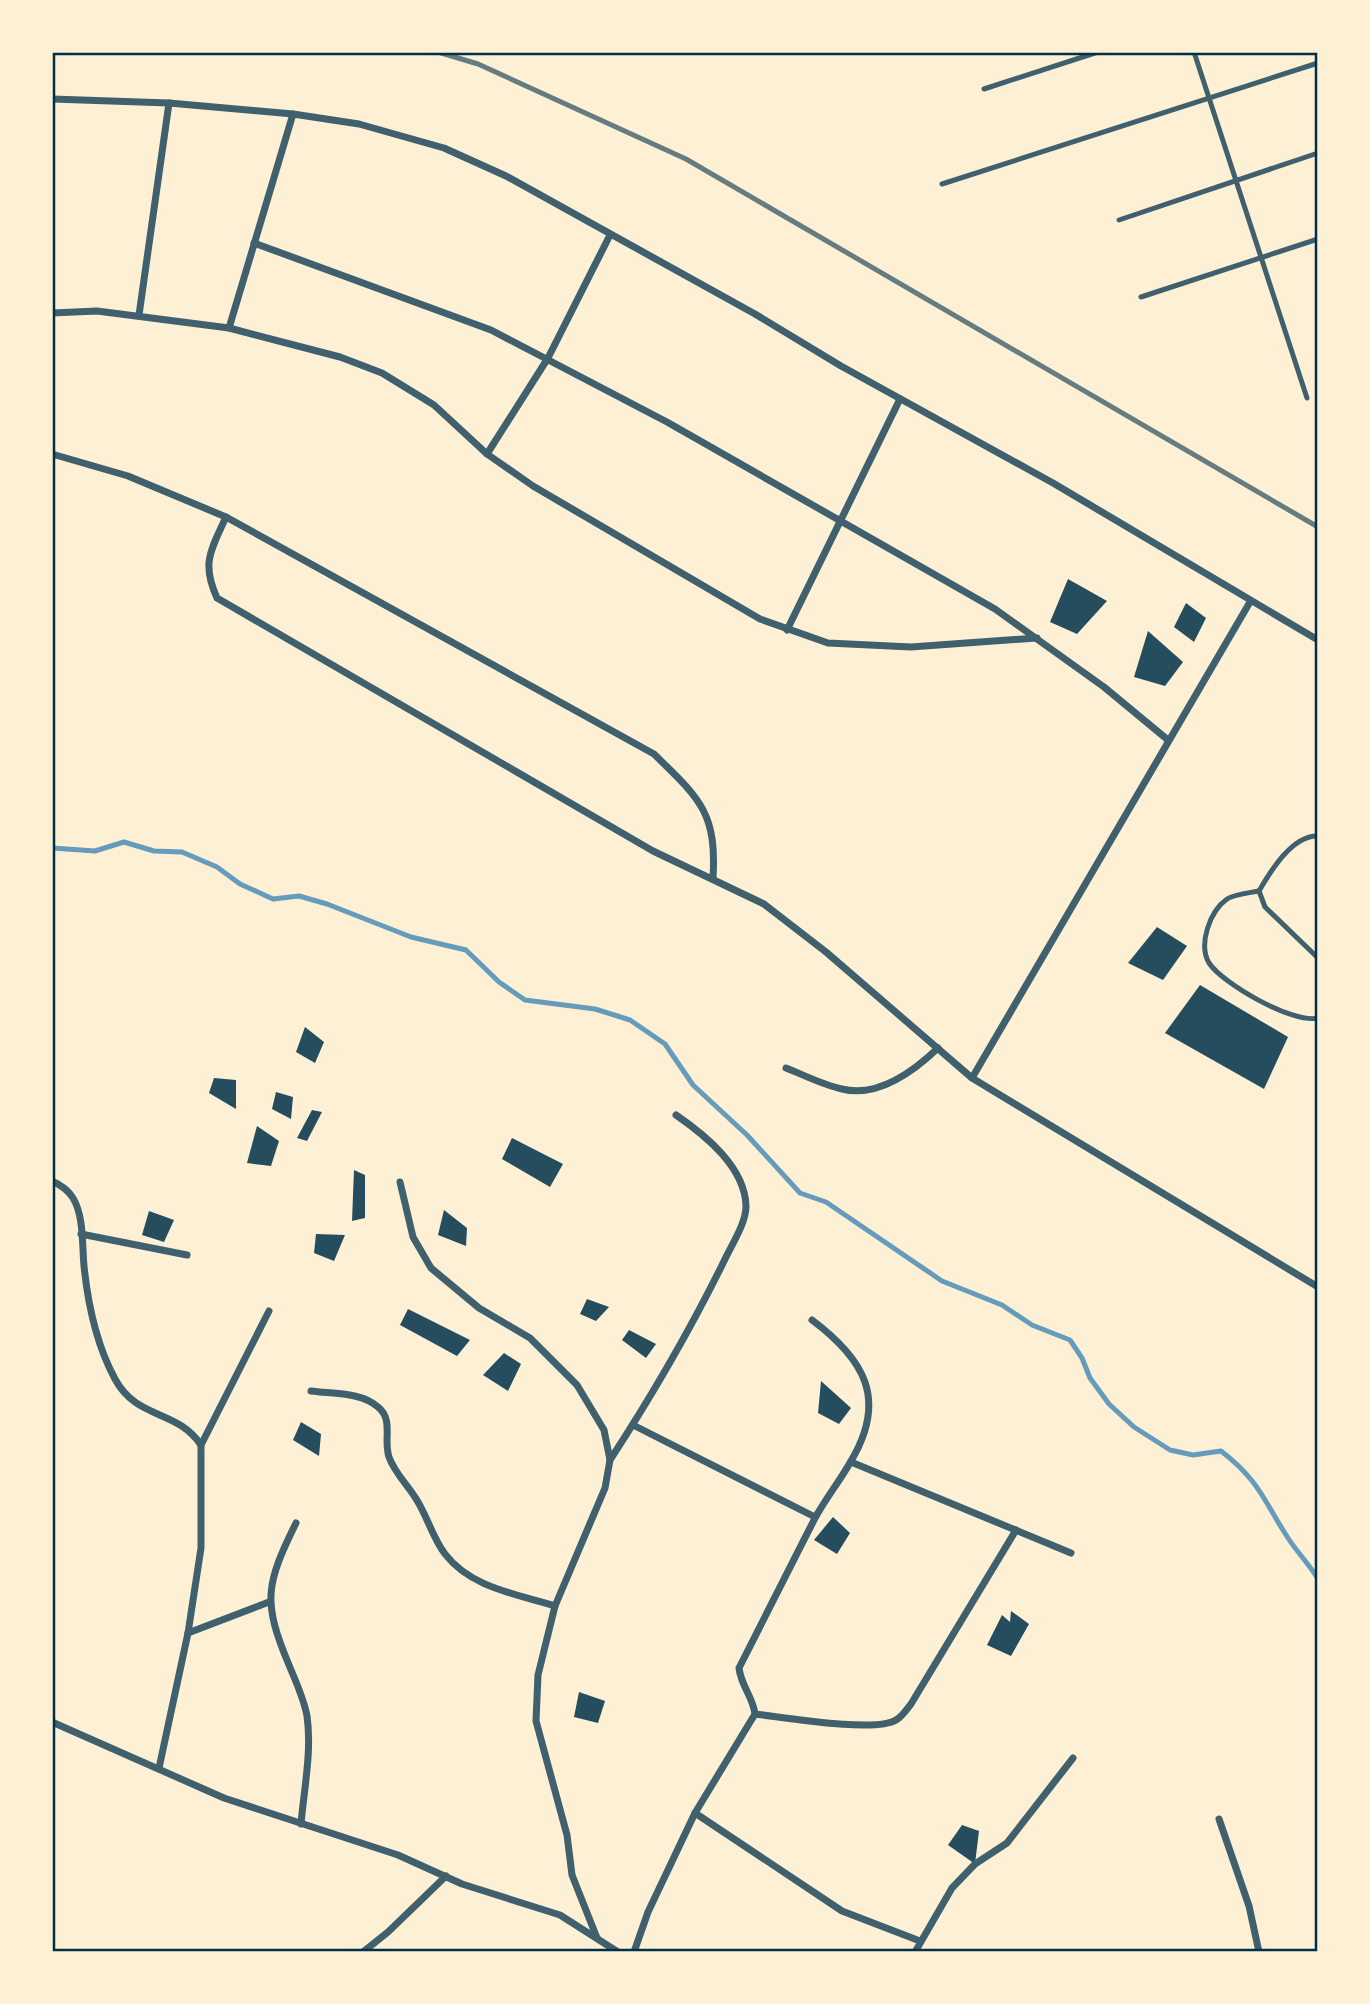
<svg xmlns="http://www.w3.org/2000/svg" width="1370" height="2004" font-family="'Open Sans',sans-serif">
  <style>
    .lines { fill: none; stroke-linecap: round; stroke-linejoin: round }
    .stream { stroke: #669bbc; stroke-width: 5 }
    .building { fill: #264d5e }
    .service { stroke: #3f606c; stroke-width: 5 }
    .minor { stroke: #3f606c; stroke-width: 7 }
    .rail { stroke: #657d81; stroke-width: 5 }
    .neatline { fill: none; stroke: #003049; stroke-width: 2.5 }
  </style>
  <rect width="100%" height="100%" fill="#fdf0d5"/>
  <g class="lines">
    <path class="stream" d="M52,848L95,851L124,842L154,851L182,852L217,867L240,884L273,899L299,896L327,904L411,937L466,950L499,982L525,1000L595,1009L630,1020L665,1044L693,1085L747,1135L800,1193L826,1202L942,1281L1002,1305L1032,1325L1070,1340L1082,1358L1090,1378L1109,1404L1134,1427L1170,1450L1193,1455L1221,1451C1259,1480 1264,1501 1288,1538C1297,1552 1309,1564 1318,1579"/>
  </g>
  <g class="building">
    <polygon points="1068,579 1107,601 1077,634 1050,622"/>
    <polygon points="1186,603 1206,618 1194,642 1174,627"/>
    <polygon points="1148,631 1183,662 1165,686 1134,677"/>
    <polygon points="1157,927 1187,946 1163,980 1128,963"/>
    <polygon points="1200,985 1288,1037 1264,1089 1165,1033"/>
    <polygon points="305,1027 324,1042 315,1063 296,1052"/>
    <polygon points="214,1078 236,1080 236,1109 209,1093"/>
    <polygon points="276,1092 293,1097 291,1119 272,1109"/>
    <polygon points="312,1110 322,1112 307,1141 297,1138"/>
    <polygon points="257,1126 279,1141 271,1166 247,1163"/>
    <polygon points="512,1138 563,1164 550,1187 502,1159"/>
    <polygon points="354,1170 365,1175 365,1218 352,1221"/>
    <polygon points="444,1210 467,1228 466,1246 438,1235"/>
    <polygon points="149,1211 174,1220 164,1242 142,1235"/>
    <polygon points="316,1234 345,1235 334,1261 314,1253"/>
    <polygon points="587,1299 609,1307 596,1321 580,1314"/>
    <polygon points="408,1309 470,1340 457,1356 400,1325"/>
    <polygon points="629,1330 656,1344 646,1358 622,1340"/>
    <polygon points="504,1353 521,1364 508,1391 483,1375"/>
    <polygon points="821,1381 851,1408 839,1424 818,1413"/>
    <polygon points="301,1422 321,1434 319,1456 293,1440"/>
    <polygon points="833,1517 850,1533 837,1554 814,1540"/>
    <polygon points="1011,1611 1029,1624 1011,1656 987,1645 1002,1615 1010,1622"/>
    <polygon points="579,1692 605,1701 598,1723 574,1717"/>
    <polygon points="962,1825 979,1831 975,1864 948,1845"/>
  </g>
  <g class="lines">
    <g class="service">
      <polyline points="1194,52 1307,398"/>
      <polyline points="984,89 1098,52"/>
      <polyline points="942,184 1318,63"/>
      <polyline points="1119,220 1318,153"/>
      <polyline points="1141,297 1318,239"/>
      <path d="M1318,836C1292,835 1270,872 1259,891L1265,907L1318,958"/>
      <path d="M1259,891C1249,893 1235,894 1227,899C1210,911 1198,944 1209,963C1223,984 1293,1024 1318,1018"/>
    </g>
    <g class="minor">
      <polyline points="52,99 169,103 293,114 359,124 444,148 506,176 755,314 841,366 1053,483 1318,640"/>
      <polyline points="254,243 491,330 667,422 995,609 1104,687 1168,740"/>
      <polyline points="52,313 97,311 229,328 340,357 382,373 434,405 487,454 533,486 760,619 828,643 911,647 1037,638"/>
      <polyline points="139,315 169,103"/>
      <polyline points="229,328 293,114"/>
      <path d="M52,454L128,476L226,517L654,754C699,798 717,812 713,878"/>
      <polyline points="487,454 548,358 610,235"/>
      <path d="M226,517C211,550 201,563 217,598L653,851L764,904L826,952L972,1078L1318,1287"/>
      <polyline points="787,630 900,399"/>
      <path d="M786,1068C804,1075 823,1085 842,1089C878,1098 914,1071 938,1048"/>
      <polyline points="972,1078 1250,602"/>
      <path d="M52,1181C61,1185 68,1190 73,1198C84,1216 82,1245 84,1266C88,1305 96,1344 115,1379C137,1420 177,1409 201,1445V1548L188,1633L159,1768"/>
      <polyline points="400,1182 413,1237 431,1268 479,1308 530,1338 577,1385 604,1430 610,1460 605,1488 555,1606 538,1675 536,1721 567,1835 572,1875 597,1938"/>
      <polyline points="81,1234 187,1255"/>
      <path d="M311,1391C333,1394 361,1392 378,1407C394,1420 383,1439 389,1457C395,1474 409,1486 418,1502C428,1519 433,1538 445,1554C471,1588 517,1594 555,1606"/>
      <polyline points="633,1425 815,1517"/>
      <polyline points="201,1445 269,1311"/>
      <path d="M610,1460C653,1394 693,1325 727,1255C734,1241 746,1222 746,1206C745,1167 705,1135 676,1115"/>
      <polyline points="851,1462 1071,1553"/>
      <path d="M296,1523C266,1584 262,1601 289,1665C296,1682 304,1699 307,1716C312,1751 304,1789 301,1824"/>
      <polyline points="188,1633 269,1602"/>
      <path d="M755,1714C782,1717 875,1733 896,1720C902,1717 907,1709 911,1704L1016,1530"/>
      <polyline points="52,1722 224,1798 398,1855 462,1884 560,1915 618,1952"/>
      <polyline points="695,1813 842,1911 920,1941"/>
      <polyline points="1219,1819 1249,1906 1259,1952"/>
      <polyline points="363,1952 388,1932 446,1876"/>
      <path d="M634,1952L648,1912L695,1813L755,1714C753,1697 741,1686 739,1668C764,1619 789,1570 814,1520C825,1499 840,1481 851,1461C888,1399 864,1359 812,1320"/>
      <polyline points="915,1952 952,1888 975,1864 1007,1843 1073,1758"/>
    </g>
    <polyline class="rail" points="438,52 478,64 686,159 1318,527"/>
  </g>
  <rect width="1370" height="2004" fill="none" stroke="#fdf0d5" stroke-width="108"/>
  <rect x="54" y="54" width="1262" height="1896" class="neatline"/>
</svg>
